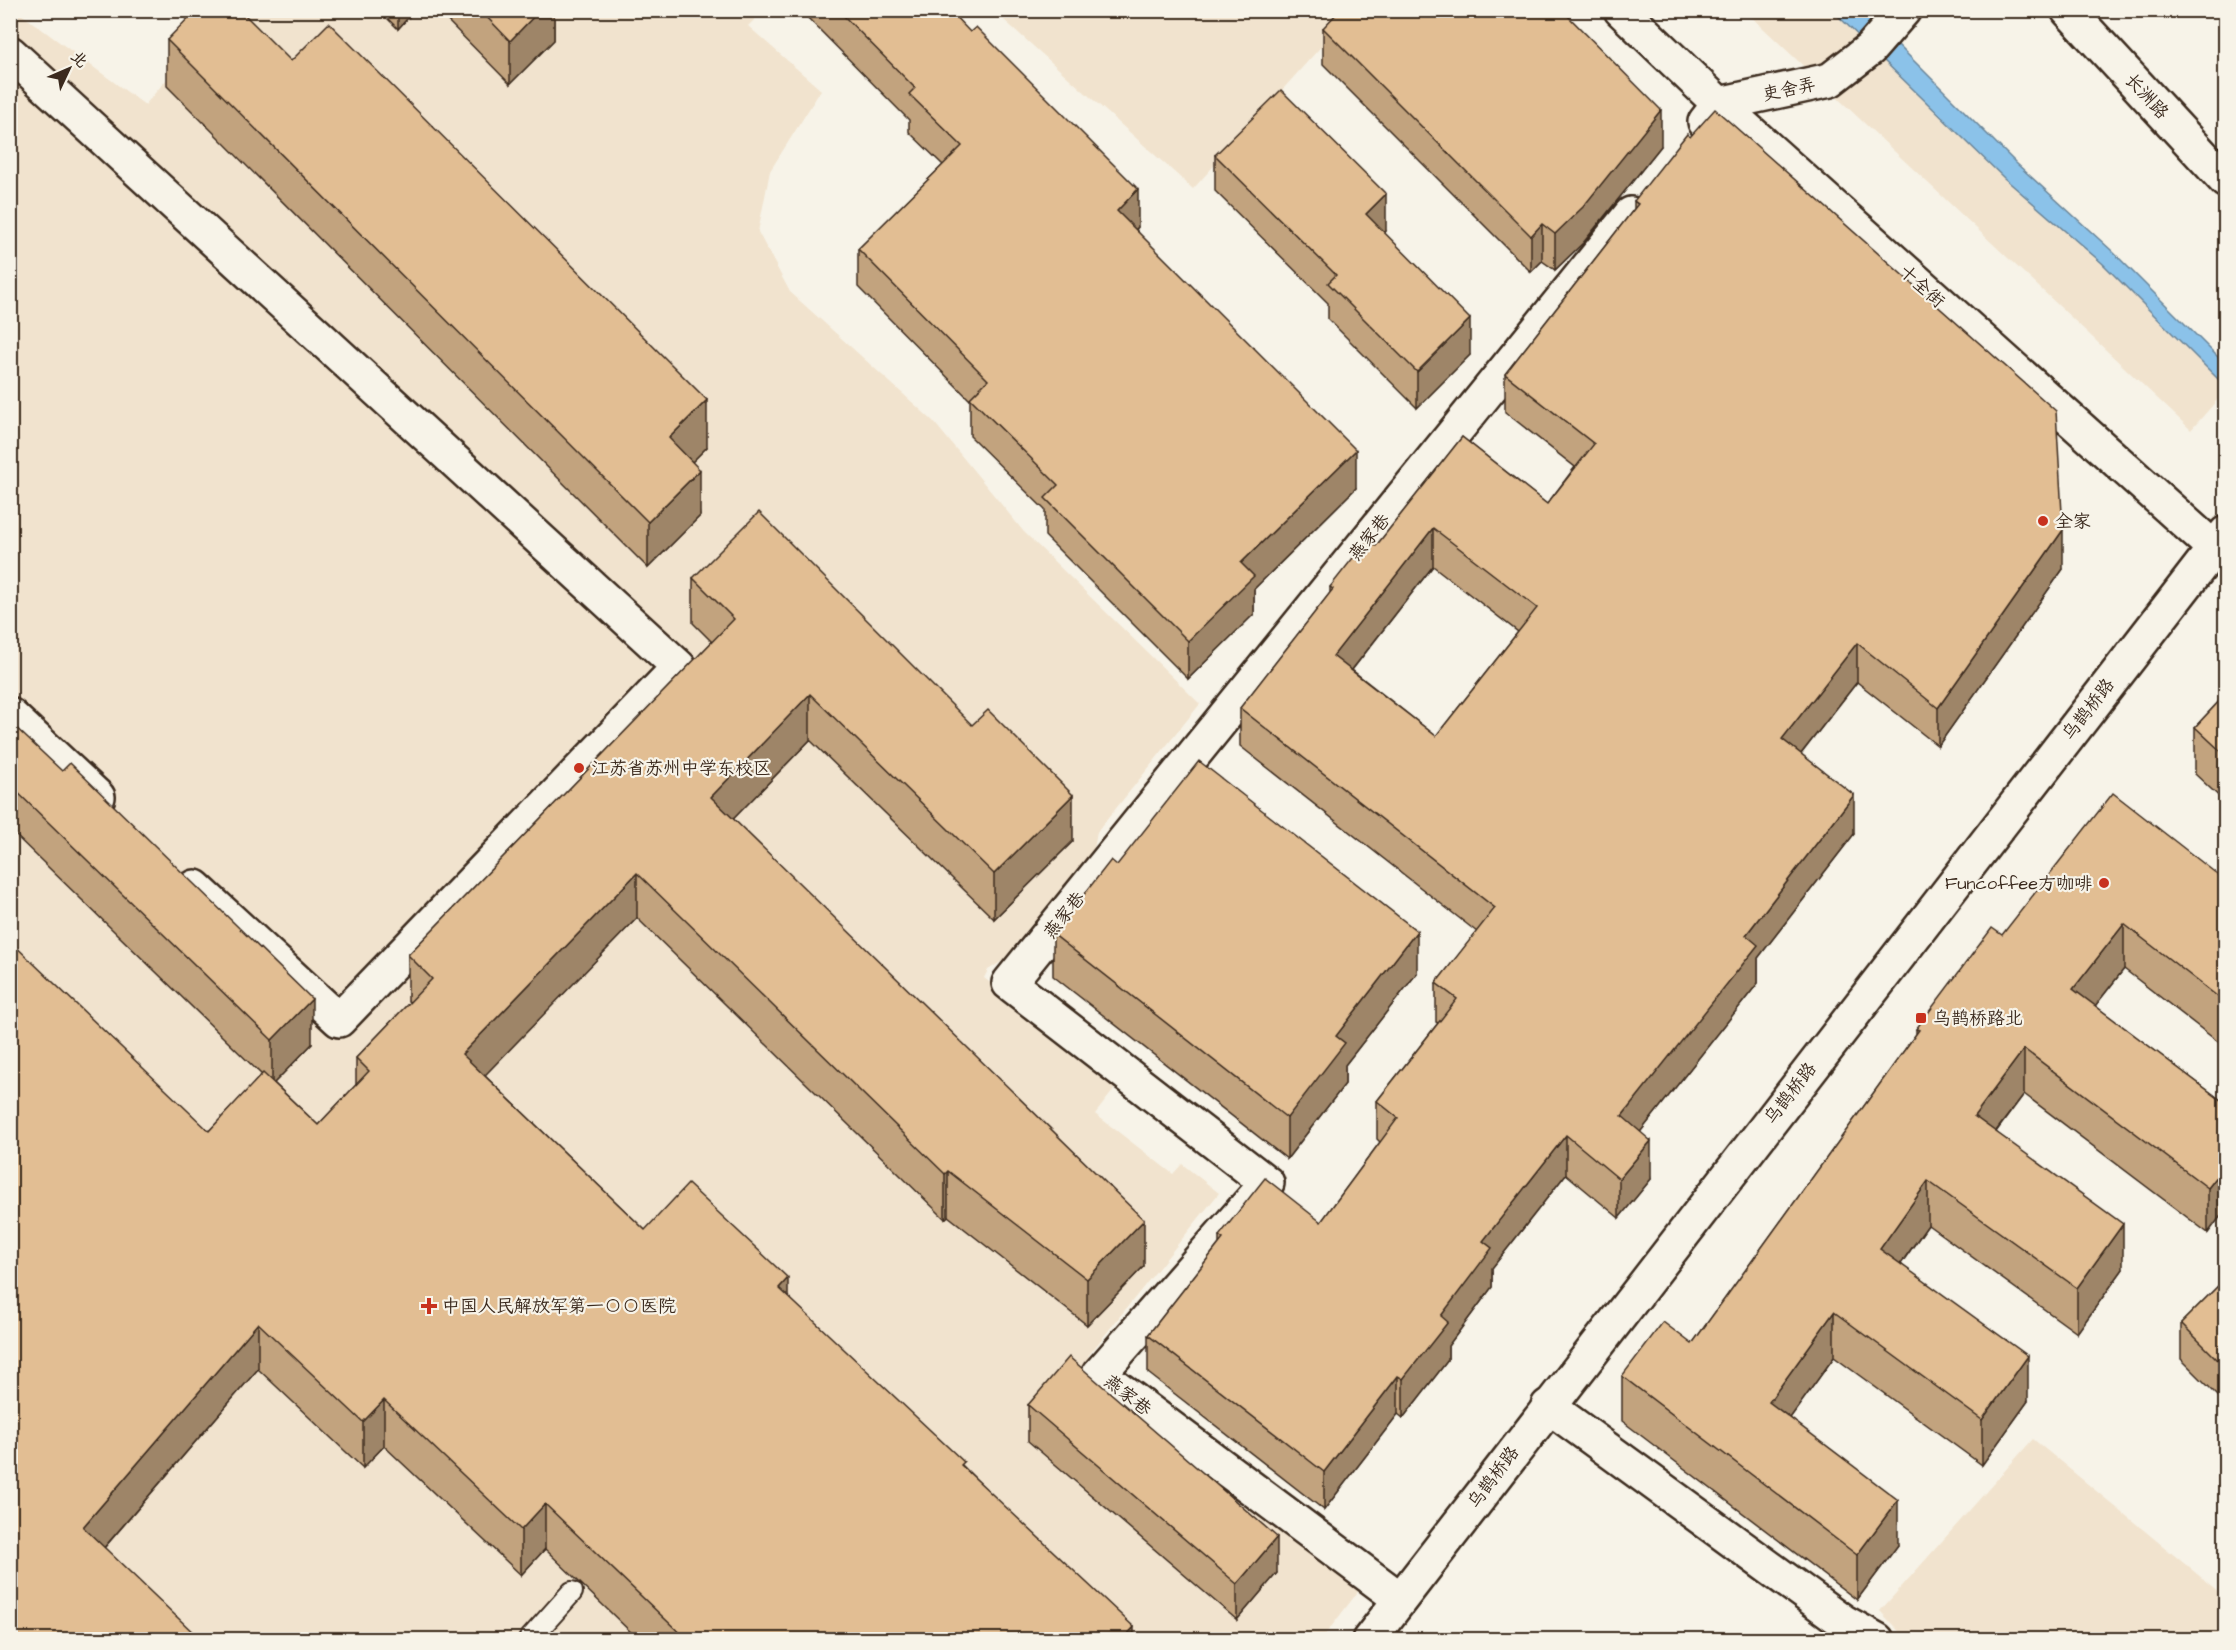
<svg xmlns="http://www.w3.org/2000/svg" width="2236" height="1650" font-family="'Architects Daughter','LXGW WenKai TC',sans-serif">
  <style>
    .built { fill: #f1e3ce }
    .water { fill: #8bc2e9; stroke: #6b8598; stroke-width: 1.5 }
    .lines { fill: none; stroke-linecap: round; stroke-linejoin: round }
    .lane-casing { stroke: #3b2a1e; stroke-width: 24 }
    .street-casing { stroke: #3b2a1e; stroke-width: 38 }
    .secondary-casing { stroke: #3b2a1e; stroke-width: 38 }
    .lane { stroke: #f7f3e8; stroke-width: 20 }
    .street { stroke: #f7f3e8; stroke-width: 33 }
    .secondary { stroke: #f7f3e8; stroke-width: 33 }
    .wall { fill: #c2a37e; stroke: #3b2a1e; stroke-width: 1.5; fill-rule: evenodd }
    .shaded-wall { fill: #9e8567; stroke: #3b2a1e; stroke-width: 1.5 }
    .building { fill: #e2be93; stroke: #3b2a1e; stroke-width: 1.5; fill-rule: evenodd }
    .poi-dot { fill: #c8321e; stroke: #f7f3e8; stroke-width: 2 }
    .labels { text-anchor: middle; stroke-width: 4.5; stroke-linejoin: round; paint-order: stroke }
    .street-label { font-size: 18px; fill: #3b2a1e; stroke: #f7f3e8 }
    .poi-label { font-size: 18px; fill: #3b2a1e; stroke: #f7f3e8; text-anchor: start }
  </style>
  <rect width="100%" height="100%" fill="#f7f3e8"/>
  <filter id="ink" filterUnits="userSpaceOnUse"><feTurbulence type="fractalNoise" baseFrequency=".0167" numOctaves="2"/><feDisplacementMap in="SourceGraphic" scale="12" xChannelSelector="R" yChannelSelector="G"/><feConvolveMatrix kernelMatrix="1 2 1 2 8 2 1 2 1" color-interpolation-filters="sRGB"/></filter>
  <g filter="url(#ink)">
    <g class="built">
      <polygon points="11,11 17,11 145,105 224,11 763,11 748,26 821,90 770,171 758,232 790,292 933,421 1024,532 1200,704 1097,832 1093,855 1007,958 988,970 984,978 1120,1082 1095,1114 1173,1174 1182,1164 1219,1193 1088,1356 1374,1571 1321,1640 11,1640"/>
      <polygon points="994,11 1353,11 1193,189"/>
      <polygon points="1745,11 1833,11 2004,178 2102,263 2225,386 2225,391 2191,430"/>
      <polygon points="2033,1439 2225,1597 2225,1639 1906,1639 1880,1611"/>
    </g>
    <polygon class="water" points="1833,11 1864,11 2016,163 2111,250 2225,364 2225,386 2102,263 2004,178"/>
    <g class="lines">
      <g class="lane-casing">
        <polyline id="lane" points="529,1640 572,1592"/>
      </g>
      <g class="street-casing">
        <g id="street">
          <polyline points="2068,10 2226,181"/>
          <polyline points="10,53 679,667 339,1020 195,887"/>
          <polyline points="1705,122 1719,104 1830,80 1870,49 1904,10"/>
          <polyline points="10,715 98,797"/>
          <polyline points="1548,1406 1844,1622 1877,1640"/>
          <polyline points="1400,1599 1099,1374 1267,1183 1009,983 1631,214"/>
        </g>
      </g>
      <g class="secondary-casing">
        <g id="secondary">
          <polyline points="1621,10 1719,104 2226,559"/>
          <polyline points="1369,1640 2226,533"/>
        </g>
      </g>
      <use href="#lane" class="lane"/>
      <use href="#street" class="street"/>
      <use href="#secondary" class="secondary"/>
    </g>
    <g class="wall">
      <polygon points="379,10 415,10 398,29"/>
      <polygon points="437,10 554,10 554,40 510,84"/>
      <polygon points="800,10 949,10 1138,227 1136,230 1356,488 1254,589 1254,614 1188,679 1045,536 1045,510 970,436 970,400 858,287 858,249 943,165 909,132 909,120"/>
      <polygon points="1323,28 1661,146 1583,243 1555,270 1542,261 1531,272 1323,64"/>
      <polygon points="167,40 291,61 707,447 692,462 700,516 648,568 167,86"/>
      <polygon points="1215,155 1386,231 1384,233 1470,355 1417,408 1328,319 1328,303 1215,191"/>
      <path d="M1634,201L2063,569L1938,746L1857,682L1801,754L1854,834L1758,958V983L1640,1132L1651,1179L1619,1218L1566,1174L1492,1268V1287L1448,1346V1360L1403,1418L1398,1414L1324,1510L1148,1373V1335L1219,1244V1236L1321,1222L1380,1142L1377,1139V1101L1438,1023L1436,1022V983L1477,932L1240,746V708L1330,593V587L1376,546L1462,437L1547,504L1575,467L1505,412V374L1634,209ZM1433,566L1518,632L1436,736L1352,670Z"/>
      <polygon points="693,578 1073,841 994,919 810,740 733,819 1144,1266 1087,1325 948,1216 945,1219 637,918 484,1075 645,1230 788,1297 964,1467 1134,1640 639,1640 545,1549 521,1575 384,1446 363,1468 258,1369 105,1547 10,1640 209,1131 262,1075 10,830 10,722 312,1044 274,1083 318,1125 356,1085 356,1058 410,1002 408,1001 408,955 712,642 693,623"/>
      <polygon points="2226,694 2226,803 2195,774 2195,727"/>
      <polygon points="1117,865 1417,973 1345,1065 1345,1084 1287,1159 1053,976 1053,934"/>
      <polygon points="2226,881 2226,1048 2124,969 2095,1006 2226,1104 2226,1209 2208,1233 2024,1094 1996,1132 2123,1269 2077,1333 1928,1225 1901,1264 2028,1401 1982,1465 1834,1357 1790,1418 1898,1545 1857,1600 1622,1421 1622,1376 1692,1344 1916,1034 1916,1029 2002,935"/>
      <polygon points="2226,1278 2226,1404 2181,1359 2181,1323"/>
      <polygon points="1028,1405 1277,1573 1237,1620 1028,1441"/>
    </g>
    <g class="shaded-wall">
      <polygon points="398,10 415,10 398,29"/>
      <polygon points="540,10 554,10 554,40 510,84 510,41"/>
      <polygon points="1661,110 1661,146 1583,243 1555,270 1555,234"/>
      <polygon points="1138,189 1138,227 1117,249 1117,211"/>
      <polygon points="1386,194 1386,231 1366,251 1366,214"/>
      <polygon points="1542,224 1542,261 1531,272 1531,236"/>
      <polygon points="1470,319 1470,355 1417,408 1417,372"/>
      <polygon points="707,400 707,447 669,485 669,438"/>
      <polygon points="1356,450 1356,488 1254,589 1254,614 1188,679 1188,641 1241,563"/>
      <polygon points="700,470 700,516 648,568 648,522"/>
      <polygon points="1433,528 1433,566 1333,694 1333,656"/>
      <polygon points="2063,530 2063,569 1938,746 1938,708"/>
      <polygon points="1857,643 1857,682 1782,778 1782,739"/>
      <polygon points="810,694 810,740 711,842 711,797"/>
      <polygon points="1073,795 1073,841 994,919 994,874"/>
      <polygon points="1854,795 1854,834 1758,958 1758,983 1622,1155 1622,1116 1746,935"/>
      <polygon points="637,873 637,918 462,1099 462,1054"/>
      <polygon points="2124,924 2124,969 2073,1034 2073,989"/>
      <polygon points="1417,931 1417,973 1345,1065 1345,1084 1287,1159 1287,1118 1336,1036"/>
      <polygon points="312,999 312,1044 272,1085 272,1040"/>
      <polygon points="2024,1049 2024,1094 1974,1160 1974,1116"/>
      <polygon points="1566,1135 1566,1174 1492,1268 1492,1287 1448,1346 1448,1360 1403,1418 1403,1379 1441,1316 1483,1241"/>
      <polygon points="1651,1141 1651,1179 1619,1218 1619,1179"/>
      <polygon points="2226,1165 2226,1209 2208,1233 2208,1188"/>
      <polygon points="948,1171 948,1216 945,1219 945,1174"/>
      <polygon points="1928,1181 1928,1225 1880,1293 1880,1249"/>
      <polygon points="1144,1220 1144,1266 1087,1325 1087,1279"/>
      <polygon points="2123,1224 2123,1269 2077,1333 2077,1288"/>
      <polygon points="788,1278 788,1323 779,1288"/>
      <polygon points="1834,1312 1834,1357 1769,1447 1769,1402"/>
      <polygon points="258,1323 258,1369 83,1572 83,1527"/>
      <polygon points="2028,1356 2028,1401 1982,1465 1982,1420"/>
      <polygon points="1398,1376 1398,1414 1324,1510 1324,1472"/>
      <polygon points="384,1400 384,1446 363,1468 363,1422"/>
      <polygon points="1898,1500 1898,1545 1857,1600 1857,1555"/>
      <polygon points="545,1504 545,1549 521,1575 521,1530"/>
      <polygon points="1277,1537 1277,1573 1237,1620 1237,1584"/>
      <polygon points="1134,1627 1134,1640 1122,1640"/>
    </g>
    <g class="building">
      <polygon points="196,10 240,10 291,61 329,23 707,400 669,438 700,470 648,522 167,40"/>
      <polygon points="480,10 540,10 510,41"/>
      <polygon points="838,10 949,10 970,32 976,27 1138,189 1117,211 1356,450 1241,563 1254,576 1188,641 1045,498 1058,485 970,398 988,380 858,249 962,146 909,94 915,88"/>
      <polygon points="1340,10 1562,10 1661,110 1583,207 1555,234 1542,224 1531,236 1323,28"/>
      <polygon points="1281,90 1386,194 1366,214 1470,319 1417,372 1328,283 1336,275 1215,155"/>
      <path d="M1715,109L2056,411L2063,530L1938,708L1857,643L1782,739L1854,795L1746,935L1758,945L1622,1116L1651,1141L1619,1179L1566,1135L1483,1241L1492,1248L1441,1316L1448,1322L1403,1379L1398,1376L1324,1472L1148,1335L1223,1239L1219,1236L1265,1178L1321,1222L1398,1118L1377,1101L1457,999L1436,983L1495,908L1240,708L1333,589L1330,587L1368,539L1376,546L1462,437L1547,504L1594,444L1505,374L1638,204L1634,201L1687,134L1690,137ZM1433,528L1537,608L1436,736L1333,656Z"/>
      <polygon points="759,512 972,725 988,710 1073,795 994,874 810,694 711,797 1144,1220 1087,1279 948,1171 945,1174 637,873 462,1054 645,1230 688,1184 788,1278 779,1288 964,1462 961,1465 1134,1627 1122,1640 687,1640 545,1504 521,1530 384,1400 363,1422 258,1323 83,1527 201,1640 10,1640 10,941 209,1131 263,1073 318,1125 369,1071 356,1058 432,979 408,955 734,619 693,578"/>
      <polygon points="2226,694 2226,756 2195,727"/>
      <polygon points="10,722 62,771 70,763 312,999 272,1040 10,785"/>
      <polygon points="1199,761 1417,931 1336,1036 1345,1043 1287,1118 1053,934 1111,860 1117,865"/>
      <polygon points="2113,793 2226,881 2226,1003 2124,924 2073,989 2226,1104 2226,1165 2208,1188 2024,1049 1974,1116 2123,1224 2077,1288 1928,1181 1880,1249 2028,1356 1982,1420 1834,1312 1769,1402 1898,1500 1857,1555 1622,1376 1663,1322 1692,1344 1919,1030 1916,1029 1992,928 2002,935"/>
      <polygon points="2226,1278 2226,1368 2181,1323"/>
      <polygon points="1069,1357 1277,1537 1237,1584 1028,1405"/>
    </g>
  </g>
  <g class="poi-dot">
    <circle cx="2043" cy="521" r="6"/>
    <circle cx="579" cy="768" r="6"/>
    <circle cx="2104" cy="883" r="6"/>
    <rect x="1915" y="1012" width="12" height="12" rx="3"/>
    <path d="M426 1297h6v6h6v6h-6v6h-6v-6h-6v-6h6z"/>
  </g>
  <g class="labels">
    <g class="street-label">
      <text transform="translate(1789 89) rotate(-12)" y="6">吏舍弄</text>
      <text transform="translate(2147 96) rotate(47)" y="6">长洲路</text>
      <text transform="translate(1922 286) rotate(42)" y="6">十全街</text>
      <text transform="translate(1369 537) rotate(-51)" y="6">燕家巷</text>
      <text transform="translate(2088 709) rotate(-52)" y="6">乌鹊桥路</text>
      <text transform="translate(1064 915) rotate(-51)" y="6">燕家巷</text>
      <text transform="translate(1790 1093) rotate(-52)" y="6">乌鹊桥路</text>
      <text transform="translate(1128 1395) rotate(38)" y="6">燕家巷</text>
      <text transform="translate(1493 1477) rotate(-53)" y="6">乌鹊桥路</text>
    </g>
    <g class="poi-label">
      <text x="2055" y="527">全家</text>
      <text x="591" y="774">江苏省苏州中学东校区</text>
      <text x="2092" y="889" text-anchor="end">Funcoffee方咖啡</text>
      <text x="1933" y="1024">乌鹊桥路北</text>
      <text x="442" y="1312">中国人民解放军第一〇〇医院</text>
    </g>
  </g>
  <rect width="2236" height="1650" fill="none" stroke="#f7f3e8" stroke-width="36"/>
  <rect x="18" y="18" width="2200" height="1614" fill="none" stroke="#3b2a1e" stroke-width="2" filter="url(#ink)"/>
  <g transform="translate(69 69) rotate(46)" stroke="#f7f3e8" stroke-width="4.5" paint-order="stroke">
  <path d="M0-4.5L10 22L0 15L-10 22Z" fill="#3b2a1e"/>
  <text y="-9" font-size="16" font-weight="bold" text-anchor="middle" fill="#3b2a1e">北</text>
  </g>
</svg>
